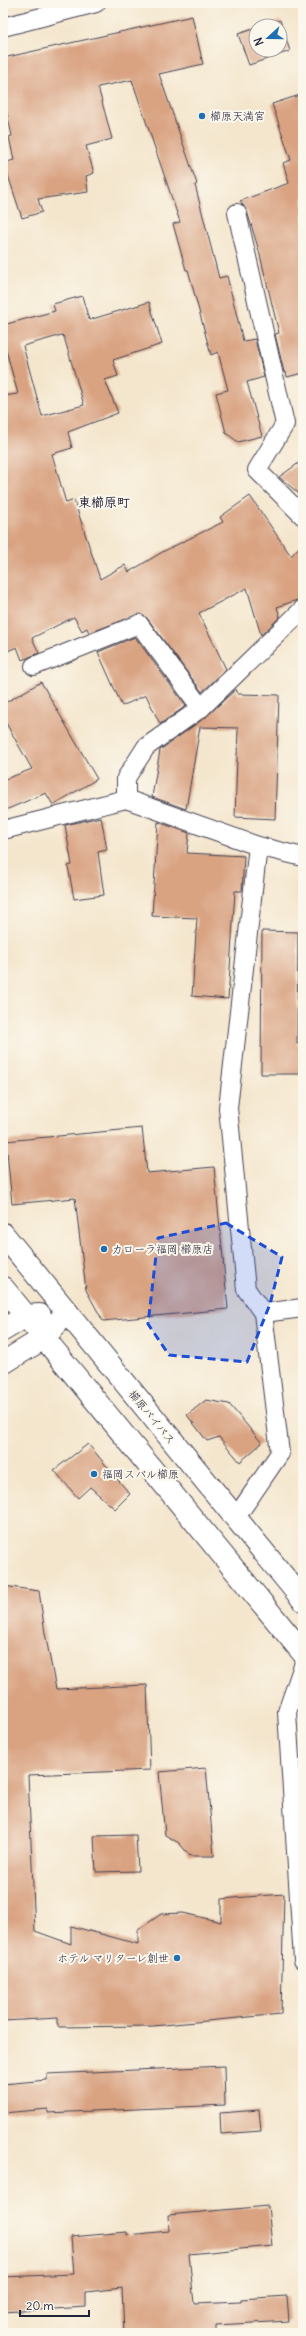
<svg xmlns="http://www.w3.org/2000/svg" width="306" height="2336" font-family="Delius,'Klee One',sans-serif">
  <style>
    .building { fill: #d9a382; fill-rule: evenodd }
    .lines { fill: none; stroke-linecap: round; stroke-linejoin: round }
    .minor-casing { stroke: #423f51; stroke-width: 20 }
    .tertiary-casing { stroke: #423f51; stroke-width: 24 }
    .minor { stroke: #fff; stroke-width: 18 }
    .tertiary { stroke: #fff; stroke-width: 22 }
    .marked { fill: #1d4ed8; fill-opacity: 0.2; stroke: #1d4ed8; stroke-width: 3; stroke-dasharray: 8 5; stroke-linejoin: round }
    .poi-dot { fill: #1f6fb2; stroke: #fbf7ec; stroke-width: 1.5 }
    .labels { text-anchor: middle; stroke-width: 4; stroke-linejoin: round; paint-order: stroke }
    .poi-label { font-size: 11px; fill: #22223b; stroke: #fbf7ec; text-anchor: start }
    .street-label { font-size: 11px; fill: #22223b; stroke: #fbf7ec }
    .quarter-label { font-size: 13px; font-weight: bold; fill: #22223b; stroke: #fbf7ec }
  </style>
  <rect width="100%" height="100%" fill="#fbf7ec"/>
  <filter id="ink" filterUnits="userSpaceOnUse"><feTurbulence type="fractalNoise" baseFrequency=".025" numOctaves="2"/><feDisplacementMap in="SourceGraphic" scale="8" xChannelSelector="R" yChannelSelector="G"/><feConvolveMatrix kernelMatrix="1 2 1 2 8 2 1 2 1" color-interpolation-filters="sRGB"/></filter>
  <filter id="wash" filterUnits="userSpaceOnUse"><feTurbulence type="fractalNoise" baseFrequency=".012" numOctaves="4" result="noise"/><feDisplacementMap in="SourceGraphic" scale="16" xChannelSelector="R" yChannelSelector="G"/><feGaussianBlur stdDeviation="0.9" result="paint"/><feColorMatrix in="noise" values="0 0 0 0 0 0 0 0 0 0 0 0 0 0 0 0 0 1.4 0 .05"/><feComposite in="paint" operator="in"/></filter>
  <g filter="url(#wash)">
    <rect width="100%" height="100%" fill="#f4e6cd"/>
    <g id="blocks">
      <g class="building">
        <polygon points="192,16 203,64 159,74 197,184 195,185 219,278 227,276 243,341 255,339 264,377 247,382 262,436 238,442 226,433 216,393 228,390 218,352 211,355 188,270 186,270 173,224 180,222 132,80 98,87 112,139 86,146 94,173 86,176 88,192 38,199 42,212 22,218 4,163 14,160 9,137 12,136 3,94 3,58"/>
        <polygon points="280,20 290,51 249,65 238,34 256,28 256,50 280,50 280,26 262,26"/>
        <polygon points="303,94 303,373 287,377 286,372 284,372 275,334 279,333 259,251 247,211 240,201 289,183 283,163 291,160 272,104"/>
        <path d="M82,296L89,320L149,302L162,344L113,360L118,376L105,380L118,413L68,432L72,448L52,454L66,503L74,500L100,579L125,565L129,572L164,551L223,522L220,517L250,496L291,556L303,543V598L277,607L280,617L261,635L247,588L199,613L226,669L202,692L147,618L140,614L89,633L87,628L82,631L74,617L32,638L39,653L22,660L17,647L3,653V396L18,394L3,339V325L55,311L53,304ZM62,335L64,337L84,405L42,416L23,346Z"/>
        <polygon points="303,460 303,497 279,477"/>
        <polygon points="135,637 186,706 160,724 146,695 122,706 98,652"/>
        <polygon points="41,682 97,779 53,805 46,793 3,811 3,780 32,769 3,718 3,704"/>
        <polygon points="236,689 238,694 279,695 275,819 235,817 238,728 200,727 186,809 152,797 160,750 207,716"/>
        <polygon points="101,817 107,850 98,852 104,895 74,899 68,866 72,865 65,825"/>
        <polygon points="158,822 189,833 187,853 244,856 242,891 235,891 228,999 192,996 197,918 152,916"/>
        <polygon points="262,931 298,932 297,1044 303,1044 303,1074 261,1074"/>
        <polygon points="142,1128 147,1173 214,1167 228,1309 103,1321 86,1290 75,1198 12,1204 6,1141"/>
        <polygon points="206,1400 229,1404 262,1443 240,1462 219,1437 207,1441 187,1415"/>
        <polygon points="88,1444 130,1494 115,1509 90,1487 78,1498 54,1470"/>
        <polygon points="3,1586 39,1591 45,1633 56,1689 147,1685 150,1770 28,1775 35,1931 71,1944 71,1926 138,1944 138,1930 161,1914 183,1913 221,1922 221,1899 284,1894 281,2014 153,2026 58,2027 58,2018 3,2021"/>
        <polygon points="206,1768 214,1856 190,1856 179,1843 165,1835 159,1772"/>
        <polygon points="136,1835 138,1871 96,1872 94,1836"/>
        <polygon points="224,2066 225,2105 48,2113 48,2109 3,2113 3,2084 47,2080 47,2074"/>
        <polygon points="259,2110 261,2131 221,2134 220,2113"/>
        <polygon points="268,2206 272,2246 189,2254 194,2304 241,2302 241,2299 287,2296 289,2321 216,2325 216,2333 124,2333 122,2288 86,2292 86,2307 3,2312 3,2277 74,2274 71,2237 127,2232 127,2235 169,2231 168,2215"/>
      </g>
    </g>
  </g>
  <g filter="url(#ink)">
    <use href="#blocks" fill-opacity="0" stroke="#423f51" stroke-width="1"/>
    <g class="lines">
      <g class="minor-casing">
        <g id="minor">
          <polyline points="3,27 96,3"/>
          <polyline points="237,213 285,424 257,470 303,516"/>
          <polyline points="34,666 139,624 201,708"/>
          <polyline points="126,799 126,778 146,747 201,708 303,609"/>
          <polyline points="3,830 126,799 258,846 303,857"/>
          <polyline points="263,1313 303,1308"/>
          <polyline points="235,1519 280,1453 263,1313 246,1289 228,1108 258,846"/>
          <polyline points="303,1666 287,1712 303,1960"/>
        </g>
      </g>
      <g class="tertiary-casing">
        <g id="tertiary">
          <polyline points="3,1234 303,1600"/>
          <polyline points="3,1288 303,1653"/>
          <polyline points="3,1330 26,1316 40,1315"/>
          <polyline points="3,1363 44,1338 67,1312"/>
        </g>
      </g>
      <use href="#minor" class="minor"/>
      <use href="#tertiary" class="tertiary"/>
    </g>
  </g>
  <path class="marked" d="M226,1223L282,1257L270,1304L247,1362L169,1355L148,1324L158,1238Z"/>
  <g class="poi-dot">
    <circle cx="202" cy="116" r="4"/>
    <circle cx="104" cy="1249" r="4"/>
    <circle cx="94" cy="1474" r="4"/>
    <circle cx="177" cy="1958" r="4"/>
  </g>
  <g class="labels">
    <g class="poi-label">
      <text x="210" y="120">櫛原天満宮</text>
      <text x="112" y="1253">カローラ福岡 櫛原店</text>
      <text x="102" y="1478">福岡スバル櫛原</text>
      <text x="169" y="1962" text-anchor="end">ホテル マリターレ創世</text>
    </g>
    <g class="street-label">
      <text transform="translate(152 1417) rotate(51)" y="4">櫛原バイパス</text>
    </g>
    <g class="quarter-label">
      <text x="104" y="507">東櫛原町</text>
    </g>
  </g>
  <rect width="306" height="2336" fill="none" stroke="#fbf7ec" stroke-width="16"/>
  <g transform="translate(268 38) rotate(249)"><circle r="19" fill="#fbf7ec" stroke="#a4a2a5"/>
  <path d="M0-3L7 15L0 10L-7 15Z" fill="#1f6fb2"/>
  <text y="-6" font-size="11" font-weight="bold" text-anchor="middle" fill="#22223b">N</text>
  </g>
  <path d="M20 2310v6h69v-6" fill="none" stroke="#22223b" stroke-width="2"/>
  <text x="26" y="2310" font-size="12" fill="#22223b" stroke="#fbf7ec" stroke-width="3" paint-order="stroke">20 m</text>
</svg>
